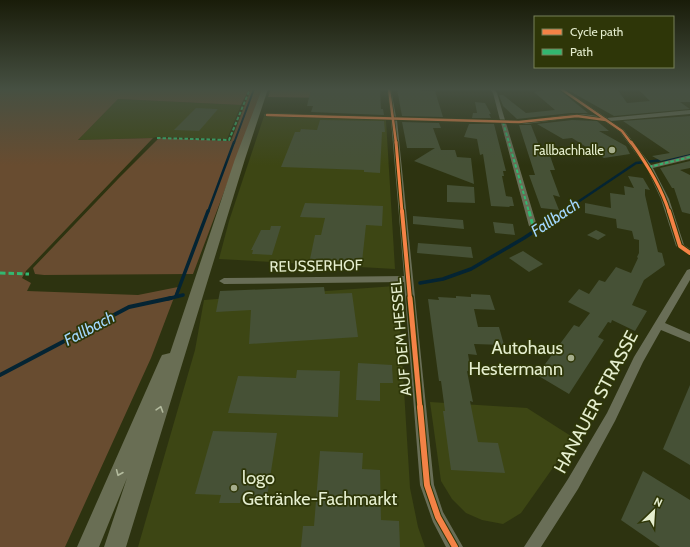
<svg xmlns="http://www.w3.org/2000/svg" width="690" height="547" font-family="Cabin,sans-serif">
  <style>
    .built { fill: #3d4614 }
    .green { fill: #684c30 }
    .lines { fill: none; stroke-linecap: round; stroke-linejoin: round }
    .stream-far3 { stroke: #042433; stroke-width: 2 }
    .stream-far2 { stroke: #042433; stroke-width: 2.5 }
    .stream-far1 { stroke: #042433; stroke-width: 3.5 }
    .stream { stroke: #042433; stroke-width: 4 }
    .building { fill: #465136 }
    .street { fill: #696e57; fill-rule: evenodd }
    .secondary { fill: #696e54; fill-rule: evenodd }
    .quiet-far1 { stroke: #33b770; stroke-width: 2; stroke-dasharray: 3.5 2; stroke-linecap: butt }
    .quiet { stroke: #33b770; stroke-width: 3; stroke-dasharray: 5.5 3; stroke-linecap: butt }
    .cycleway-far4-casing { stroke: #2e3608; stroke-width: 4 }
    .cycleway-far3-casing { stroke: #2e3608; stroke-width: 5 }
    .cycleway-far2-casing { stroke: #2e3608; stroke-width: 6 }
    .cycleway-far1-casing { stroke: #2e3608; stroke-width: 8 }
    .cycleway-casing { stroke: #2e3608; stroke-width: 8 }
    .cycleway-far4 { stroke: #f48246; stroke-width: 2.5 }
    .cycleway-far3 { stroke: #f48246; stroke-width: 3 }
    .cycleway-far2 { stroke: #f48246; stroke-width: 4 }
    .cycleway-far1 { stroke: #f48246; stroke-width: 5 }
    .cycleway { stroke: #f48246; stroke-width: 6 }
    .oneway { stroke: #b3bb9e }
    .poi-dot { fill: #a5ad8c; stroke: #2e3608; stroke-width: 1.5 }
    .labels { text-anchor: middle; stroke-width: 3.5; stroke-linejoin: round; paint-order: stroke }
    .far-poi-label { font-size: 13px; fill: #e5eecf; stroke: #2e3608; text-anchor: end }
    .street-label { font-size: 15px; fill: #e5eecf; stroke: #2e3608 }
    .water-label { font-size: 16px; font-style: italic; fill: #a2d7fd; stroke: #2e3608 }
    .near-poi-label { font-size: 18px; fill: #e5eecf; stroke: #2e3608; text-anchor: end }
    .near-street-label { font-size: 18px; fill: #e5eecf; stroke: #2e3608 }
  </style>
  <rect width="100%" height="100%" fill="#2d3310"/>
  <g class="built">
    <polygon points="118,99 241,105 227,139 156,137 153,138 78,140"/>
    <polygon points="264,116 386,120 395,269 219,259 229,221"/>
    <polygon points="395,286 398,292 410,488 418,527 425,547 138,547 195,350 204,300"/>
    <polygon points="430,402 527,408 574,438 521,513 503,524 482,520 466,513 452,499 441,481"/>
  </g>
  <g class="green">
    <polygon points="0,89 106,89 104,90 120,91 113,89 249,89 241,105 118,99 78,140 153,138 26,271 22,278 31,283 27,291 138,295 178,287 151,358 65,547 0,547"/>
    <polygon points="251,89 263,89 193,274 44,275 35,274 33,268 119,178 159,138 231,141"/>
    <polygon points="271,89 334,89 332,98 268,97"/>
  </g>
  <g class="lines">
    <polyline class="stream-far3" points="234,143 254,89"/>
    <g class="stream-far2">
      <polyline points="208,212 234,142"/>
      <polyline points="563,212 636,163 673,159 690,155"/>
    </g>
    <g class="stream-far1">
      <polyline points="420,283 443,279 471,269 524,238 565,211"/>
      <polyline points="176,296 208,211"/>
      <polyline points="167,299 183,295"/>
    </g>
    <polyline class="stream" points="0,375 129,307 171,298"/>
  </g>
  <g class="building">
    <polygon points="311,89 380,89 381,109 383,109 384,115 311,112 313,106 307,106"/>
    <polygon points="397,89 435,91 443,117 402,116"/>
    <polygon points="542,89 558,89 588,113 571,113 517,119 503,106 499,95 503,95 526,113 555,110 534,92 545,90"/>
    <polygon points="566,89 617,89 627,103 650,101 638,89 690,89 690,102 680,102 690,109 614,116"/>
    <polygon points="475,102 485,103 491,114 489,114 491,118 472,118 473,113 477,113"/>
    <polygon points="196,108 218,109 199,131 174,130"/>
    <polygon points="690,116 690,154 661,161 652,156 670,153 623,121"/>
    <polygon points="320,120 384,121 385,132 382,132 380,173 364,172 364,170 281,167 295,132 300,132 301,129 317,130"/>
    <polygon points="572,120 597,121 609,131 599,131 626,146 630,154 604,158 572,138 563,139 537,124"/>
    <polygon points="402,122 439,123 441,128 433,128 441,150 455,150 457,157 471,158 474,184 414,161 435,148 407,148"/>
    <polygon points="469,124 494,124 506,171 503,171 504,176 502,176 506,196 512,197 514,206 509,206 510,207 491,206 483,154 480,155 477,139 464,137"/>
    <polygon points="519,125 531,125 542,153 549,153 555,170 550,170 560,197 553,195 559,210 541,208 529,175 535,175"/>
    <polygon points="690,161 690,168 680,170 690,175 690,214 682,212 674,188 672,188 660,168"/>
    <polygon points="628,176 643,178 650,190 645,189 645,195 658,252 662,253 665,265 644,280 632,305 647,311 635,331 612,320 611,323 608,322 598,337 604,340 569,394 537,375 574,325 579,327 590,313 568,302 579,289 589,294 599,280 605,282 616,267 631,273 638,258 637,257 639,253 639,240 634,239 632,231 617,228 616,219 585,213 585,203 611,208 610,193 625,195 624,186 634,188"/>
    <polygon points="447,185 474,187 475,203 447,202"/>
    <polygon points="305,203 383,206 382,226 366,225 362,262 310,259 315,235 321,235 325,218 300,217"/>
    <polygon points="413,216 463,220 464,229 413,224"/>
    <polygon points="493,222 513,224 515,235 495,233"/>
    <polygon points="271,226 281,226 272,255 252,254 253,250 251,250 261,230 270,230"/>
    <polygon points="596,230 606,235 598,240 587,235"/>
    <polygon points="418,243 471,247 473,258 417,253"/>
    <polygon points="523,251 543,264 529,272 509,258"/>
    <polygon points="324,287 325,294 352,293 358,337 249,344 251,310 216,312 220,291"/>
    <polygon points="471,294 490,295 495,310 474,309 478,327 499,327 504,345 474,344 477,355 468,354 471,372 467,371 473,402 470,401 478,442 498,443 505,473 451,470 443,411 445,411 441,381 439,381 428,299 439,300 438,297 456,298 456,296 471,297"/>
    <polygon points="358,363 392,365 393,383 380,383 380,401 356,400"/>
    <polygon points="297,370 340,371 338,417 228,413 238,376 296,378"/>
    <polygon points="690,385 690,465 663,449"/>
    <polygon points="213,431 277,433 267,497 241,496 240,503 219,503 221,495 195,494"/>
    <polygon points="320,451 363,453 362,469 380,470 381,520 399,521 400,547 301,547 303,526 314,526"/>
    <polygon points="643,471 690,500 690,547 660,547 621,520"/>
  </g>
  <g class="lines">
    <g class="street">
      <path d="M387,89H391L396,117L500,120L493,93L490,89H494L497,93L505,120C513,120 520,121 528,120C551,118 574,111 597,116L559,89H564L607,118L690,110V114L611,121L624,130L651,165L690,155V159L653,168L669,199L684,245L690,249V256L676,246L661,199L646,167L620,132L604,121L588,118H572L526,124L506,123L537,226L533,228L529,226L501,123L397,120L434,485L443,512L463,547H446L433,522L420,485L404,282L224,284L219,281L224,278L404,276L391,120L267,117L264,115L267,113L391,117Z"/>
      <polygon points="690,269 690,280 665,323 690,334 690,342 661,330 643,362 615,421 578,489 541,547 524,547 568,479 607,413 634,357 687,270"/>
    </g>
    <polygon class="secondary" points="262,89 268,89 245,159 126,547 104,547 127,478 99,547 77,547 160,359 162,355 170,353 235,159"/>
    <g class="quiet-far1">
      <polyline points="503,122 529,212"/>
      <polyline points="157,138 229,140 250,89"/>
      <polyline points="649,167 690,157"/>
    </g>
    <g class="quiet">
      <polyline points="529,211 533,226"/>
      <polyline points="0,273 29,274"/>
    </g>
    <g class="cycleway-far4-casing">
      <g id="cycleway-far4">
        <polyline points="389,89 396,143"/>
        <polyline points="561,89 622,131 631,143"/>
        <polyline points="267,115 519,122 577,116 606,120"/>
      </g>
    </g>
    <g class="cycleway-far3-casing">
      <g id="cycleway-far3">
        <polyline points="396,142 402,212"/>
        <path d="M631,142C647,164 661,186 669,212"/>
      </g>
    </g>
    <g class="cycleway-far2-casing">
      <g id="cycleway-far2">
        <polyline points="402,211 410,299"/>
        <polyline points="669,211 680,246 690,253"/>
      </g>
    </g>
    <g class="cycleway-far1-casing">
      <polyline id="cycleway-far1" points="410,298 420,408"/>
    </g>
    <g class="cycleway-casing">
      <polyline id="cycleway" points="420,407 427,485 438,517 455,547"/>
    </g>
    <use href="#cycleway-far4" class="cycleway-far4"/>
    <use href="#cycleway-far3" class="cycleway-far3"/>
    <use href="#cycleway-far2" class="cycleway-far2"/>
    <use href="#cycleway-far1" class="cycleway-far1"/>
    <use href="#cycleway" class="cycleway"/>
  </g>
  <defs><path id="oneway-chevron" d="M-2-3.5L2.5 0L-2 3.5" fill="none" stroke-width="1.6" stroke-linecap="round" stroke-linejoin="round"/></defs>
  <g class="oneway">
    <use href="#oneway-chevron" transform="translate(160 409) rotate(-72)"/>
    <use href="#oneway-chevron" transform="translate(119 473) rotate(113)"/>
  </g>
  <linearGradient id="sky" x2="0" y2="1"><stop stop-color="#191c09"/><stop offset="0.54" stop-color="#465042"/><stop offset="1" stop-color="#465042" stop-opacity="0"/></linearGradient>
  <rect width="690" height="165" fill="url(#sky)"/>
  <g class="poi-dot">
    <circle cx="612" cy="150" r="4"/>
    <circle cx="571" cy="358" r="4"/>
    <circle cx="234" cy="488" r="4"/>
  </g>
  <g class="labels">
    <g class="far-poi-label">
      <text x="604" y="155">Fallbachhalle</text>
    </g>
    <g class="street-label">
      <text transform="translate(316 266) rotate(-1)" y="5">REUSSERHOF</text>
      <text transform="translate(401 337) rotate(-95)" y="5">AUF DEM HESSEL</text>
    </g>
    <g class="water-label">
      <text transform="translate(555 217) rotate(-34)" y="6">Fallbach</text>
      <text transform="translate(89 328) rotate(-28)" y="6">Fallbach</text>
    </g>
    <g class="near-poi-label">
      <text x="563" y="354">Autohaus<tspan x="563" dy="21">Hestermann</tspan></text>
      <text x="242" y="484" text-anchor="start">logo<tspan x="242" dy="21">Getränke-Fachmarkt</tspan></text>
    </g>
    <g class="near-street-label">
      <text transform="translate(596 402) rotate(-62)" y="6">HANAUER STRASSE</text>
    </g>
  </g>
  <rect x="534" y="16" width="140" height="52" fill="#2e3608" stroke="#778058"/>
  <rect x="542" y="29" width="20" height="6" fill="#f48246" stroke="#778058"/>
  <text x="570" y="36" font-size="12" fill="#e5eecf">Cycle path</text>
  <rect x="542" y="49" width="20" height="6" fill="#33b770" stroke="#778058"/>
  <text x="570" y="56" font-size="12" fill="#e5eecf">Path</text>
  <g transform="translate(654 511) rotate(25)" stroke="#2e3608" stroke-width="3" paint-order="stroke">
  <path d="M0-3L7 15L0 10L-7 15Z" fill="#e5eecf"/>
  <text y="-6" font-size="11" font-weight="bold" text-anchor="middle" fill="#e5eecf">N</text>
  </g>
</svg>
